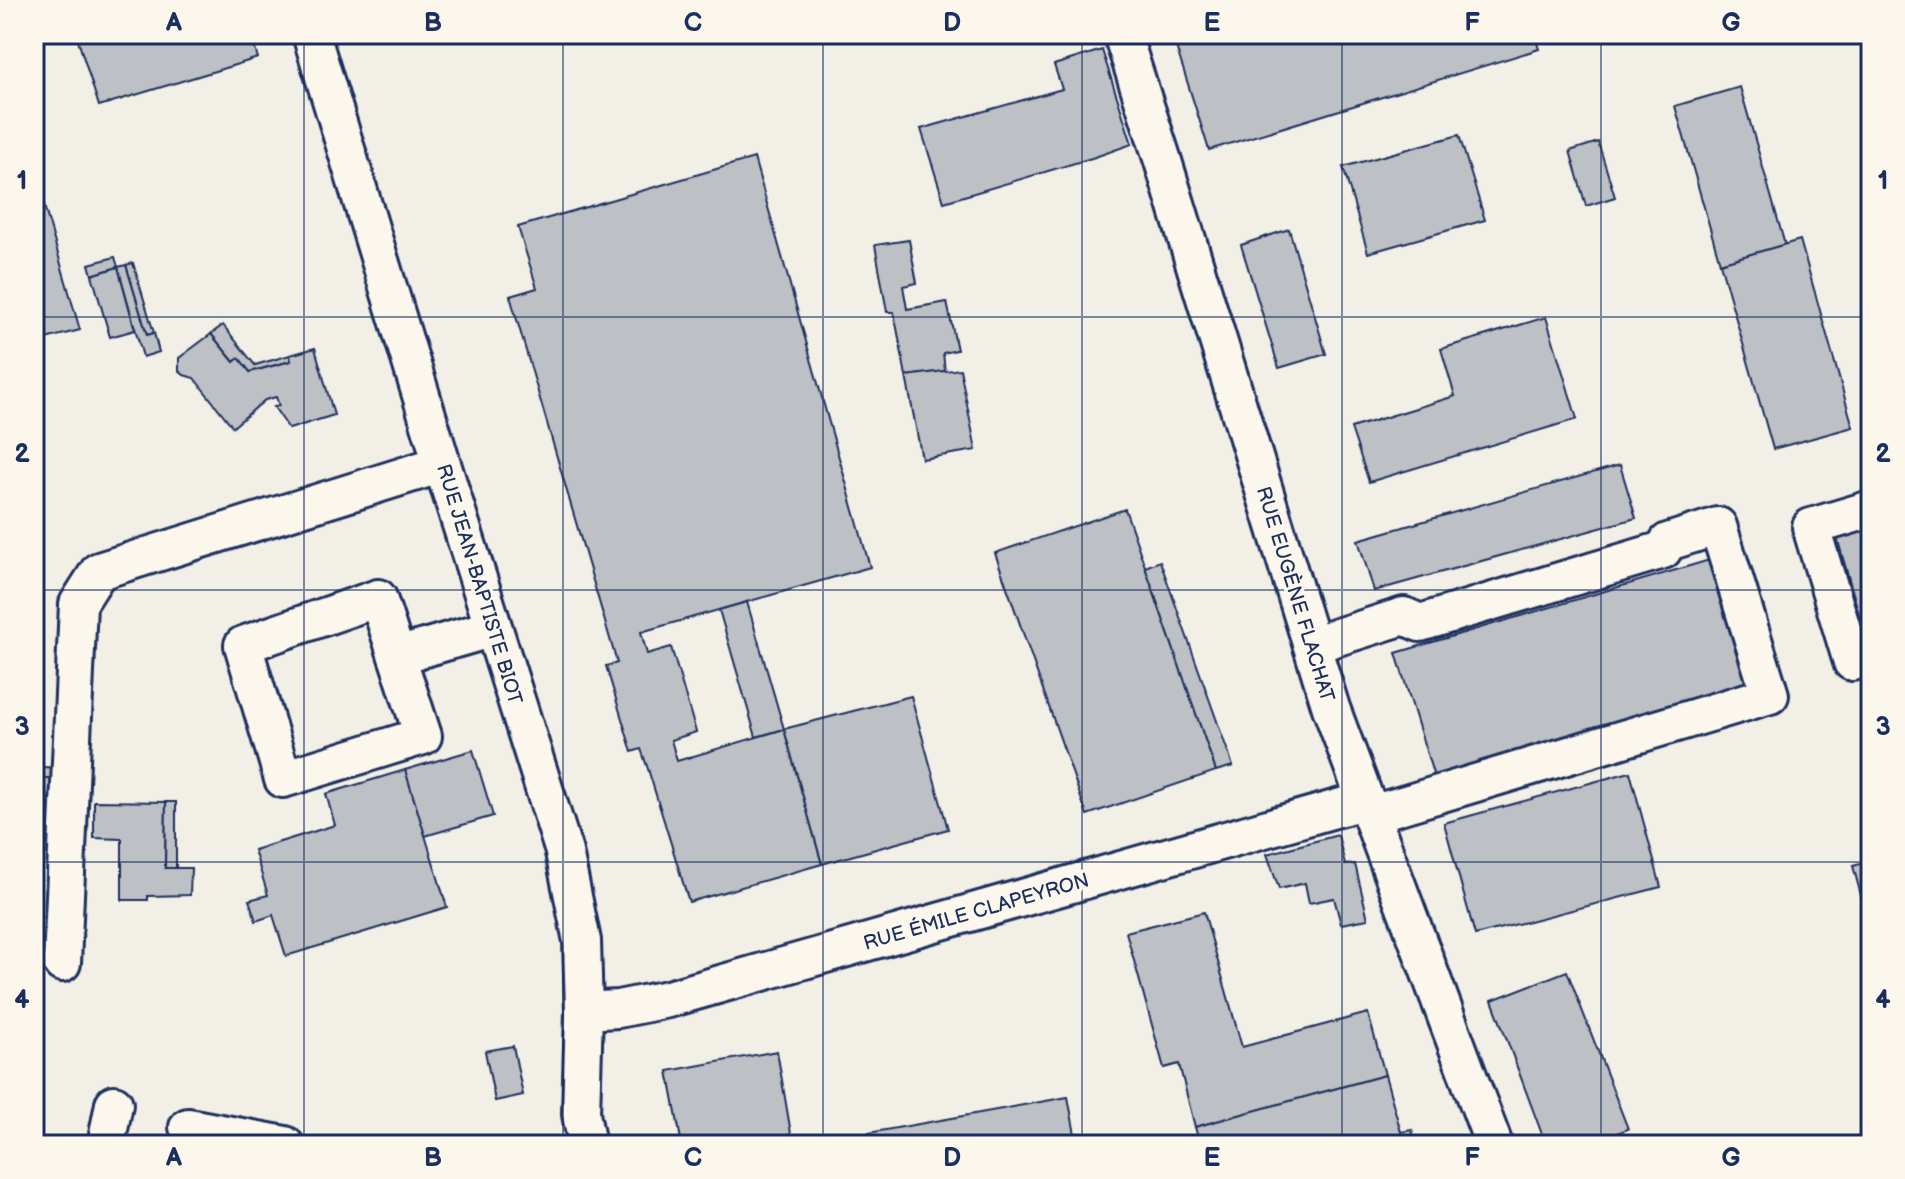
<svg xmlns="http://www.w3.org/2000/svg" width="1905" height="1179" font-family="'Balsamiq Sans',sans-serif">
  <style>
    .building { fill: #bdc0c4; stroke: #1b2f5e; stroke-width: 2 }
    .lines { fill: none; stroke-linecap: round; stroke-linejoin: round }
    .minor-casing { stroke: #1b2f5e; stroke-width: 42 }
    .minor { stroke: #fbf7ec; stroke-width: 36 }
    .grid { fill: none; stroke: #1b2f5e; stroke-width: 2; stroke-opacity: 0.55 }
    .labels { text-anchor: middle; stroke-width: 7; stroke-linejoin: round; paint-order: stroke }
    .street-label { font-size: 20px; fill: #1b2f5e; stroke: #fbf7ec }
    .neatline { fill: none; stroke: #1b2f5e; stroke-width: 3 }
    .grid-label { font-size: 26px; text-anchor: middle; font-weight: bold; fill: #1b2f5e }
  </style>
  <rect width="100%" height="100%" fill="#f2efe6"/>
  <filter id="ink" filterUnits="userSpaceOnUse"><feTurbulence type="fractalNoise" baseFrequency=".0125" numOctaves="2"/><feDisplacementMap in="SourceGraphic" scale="16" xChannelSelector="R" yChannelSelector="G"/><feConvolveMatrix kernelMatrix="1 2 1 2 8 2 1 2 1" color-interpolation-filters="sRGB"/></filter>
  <g filter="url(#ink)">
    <g class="building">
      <polygon points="76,34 250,34 258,58 99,106"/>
      <polygon points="1172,34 1534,34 1539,49 1209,150"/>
      <polygon points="1102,50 1132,144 1095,157 944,202 921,129 1062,89 1054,65"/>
      <polygon points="1740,87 1785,245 1720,263 1675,106"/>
      <polygon points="1459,135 1485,220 1368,253 1343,167"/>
      <polygon points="1598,142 1615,197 1586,206 1570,151"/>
      <polygon points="754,158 870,567 641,632 647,654 671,647 696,732 671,740 677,761 784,729 822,864 689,902 648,769 641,749 632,752 606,666 617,663 510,296 537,288 518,227"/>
      <polygon points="34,171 80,330 34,342"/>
      <polygon points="1289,229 1326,354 1279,368 1241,245"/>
      <polygon points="909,240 917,283 903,286 907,309 947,302 957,350 943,353 945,371 906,376 894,312 887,312 875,245"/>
      <polygon points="1800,240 1853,427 1773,449 1720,263"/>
      <polygon points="115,257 118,267 92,275 89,264"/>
      <polygon points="133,263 154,333 147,335 126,265"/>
      <polygon points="126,265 147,335 154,333 159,352 143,357 118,267"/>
      <polygon points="118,267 135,330 110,337 92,275"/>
      <polygon points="1546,317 1577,419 1369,482 1351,428 1455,396 1441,349"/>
      <polygon points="223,325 255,365 290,355 291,361 250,372 239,358 234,362 211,334"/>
      <polygon points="211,334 234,362 239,358 250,372 291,361 290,355 315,348 334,415 289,429 274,407 279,406 276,397 265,400 233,427 194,378 184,375 179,371 179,358"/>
      <polygon points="960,369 976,450 922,459 906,376"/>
      <polygon points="1620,465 1636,518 1374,591 1358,540"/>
      <polygon points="1125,509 1216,771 1087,815 995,553"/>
      <polygon points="1871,524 1871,649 1869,649 1836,534"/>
      <polygon points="1713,559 1750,684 1434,777 1396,653"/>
      <polygon points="1160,561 1233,766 1216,771 1145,567"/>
      <polygon points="747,602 784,729 756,737 719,610"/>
      <polygon points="911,696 948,829 822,864 784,729"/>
      <polygon points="473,750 493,816 425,836 405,770"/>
      <polygon points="42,767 61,768 60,778 41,778"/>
      <polygon points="405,770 447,907 286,956 273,915 256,921 249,900 268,895 254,850 335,825 326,794"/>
      <polygon points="1630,772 1661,887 1475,935 1444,823"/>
      <rect x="41" y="778" width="19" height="21"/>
      <polygon points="94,801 166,802 165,868 191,868 190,895 148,896 148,900 122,900 122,839 94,838"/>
      <polygon points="166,802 176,802 176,868 165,868"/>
      <polygon points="1338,835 1345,865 1355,864 1368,919 1341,924 1334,898 1309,903 1305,883 1279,889 1267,854"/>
      <polygon points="1871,861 1871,932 1853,866"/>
      <polygon points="1204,912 1242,1047 1368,1013 1385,1075 1195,1127 1179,1064 1164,1068 1126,932"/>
      <polygon points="1567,971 1628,1129 1584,1145 1546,1145 1492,1000"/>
      <polygon points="513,1046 523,1095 495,1101 485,1051"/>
      <polygon points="777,1051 793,1145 682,1145 668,1071"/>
      <polygon points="1385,1075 1401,1132 1412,1130 1416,1145 1200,1145 1195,1127"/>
      <polygon points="1068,1097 1077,1145 802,1145"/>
    </g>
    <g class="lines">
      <g class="minor-casing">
        <g id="minor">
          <polyline points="311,34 442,464 564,852 582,941 584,1011 581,1114 587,1145"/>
          <polyline points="1122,34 1162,158 1331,708 1494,1145"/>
          <polyline points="1871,509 1811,527 1852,662 1871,657"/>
          <polygon points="378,598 423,736 283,779 243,645"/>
          <polyline points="1312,645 1404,616 1420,623 1663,550 1668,542 1718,526 1770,695 1372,814"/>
          <polyline points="397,656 493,628"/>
          <polyline points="62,963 78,604 99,571 442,464"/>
          <polyline points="584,1011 618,1009 668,999 1366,800"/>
          <polyline points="188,1127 285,1145"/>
          <polyline points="106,1145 114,1104"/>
        </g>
      </g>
      <use href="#minor" class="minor"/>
    </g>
  </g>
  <path class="grid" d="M304,34V1145M563,34V1145M823,34V1145M1082,34V1145M1342,34V1145M1601,34V1145M34,317H1871M34,590H1871M34,862H1871"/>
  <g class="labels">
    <g class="street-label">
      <text transform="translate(480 584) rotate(73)" y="7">RUE JEAN-BAPTISTE BIOT</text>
      <text transform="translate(1296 594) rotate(73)" y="7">RUE EUGÈNE FLACHAT</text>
      <text transform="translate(976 911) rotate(-16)" y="7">RUE ÉMILE CLAPEYRON</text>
    </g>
  </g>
  <rect width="1905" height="1179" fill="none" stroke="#fbf7ec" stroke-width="88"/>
  <rect x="44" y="44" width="1817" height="1091" class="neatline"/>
  <g class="grid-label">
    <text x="174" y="31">A</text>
    <text x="433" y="31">B</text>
    <text x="693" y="31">C</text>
    <text x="952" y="31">D</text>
    <text x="1212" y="31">E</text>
    <text x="1472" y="31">F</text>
    <text x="1731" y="31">G</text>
    <text x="22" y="189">1</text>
    <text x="1883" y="189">1</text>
    <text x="22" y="462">2</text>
    <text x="1883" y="462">2</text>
    <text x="22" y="735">3</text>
    <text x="1883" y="735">3</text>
    <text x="22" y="1008">4</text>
    <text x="1883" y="1008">4</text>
    <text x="174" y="1166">A</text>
    <text x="433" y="1166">B</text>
    <text x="693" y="1166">C</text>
    <text x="952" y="1166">D</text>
    <text x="1212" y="1166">E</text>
    <text x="1472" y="1166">F</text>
    <text x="1731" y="1166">G</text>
  </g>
</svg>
